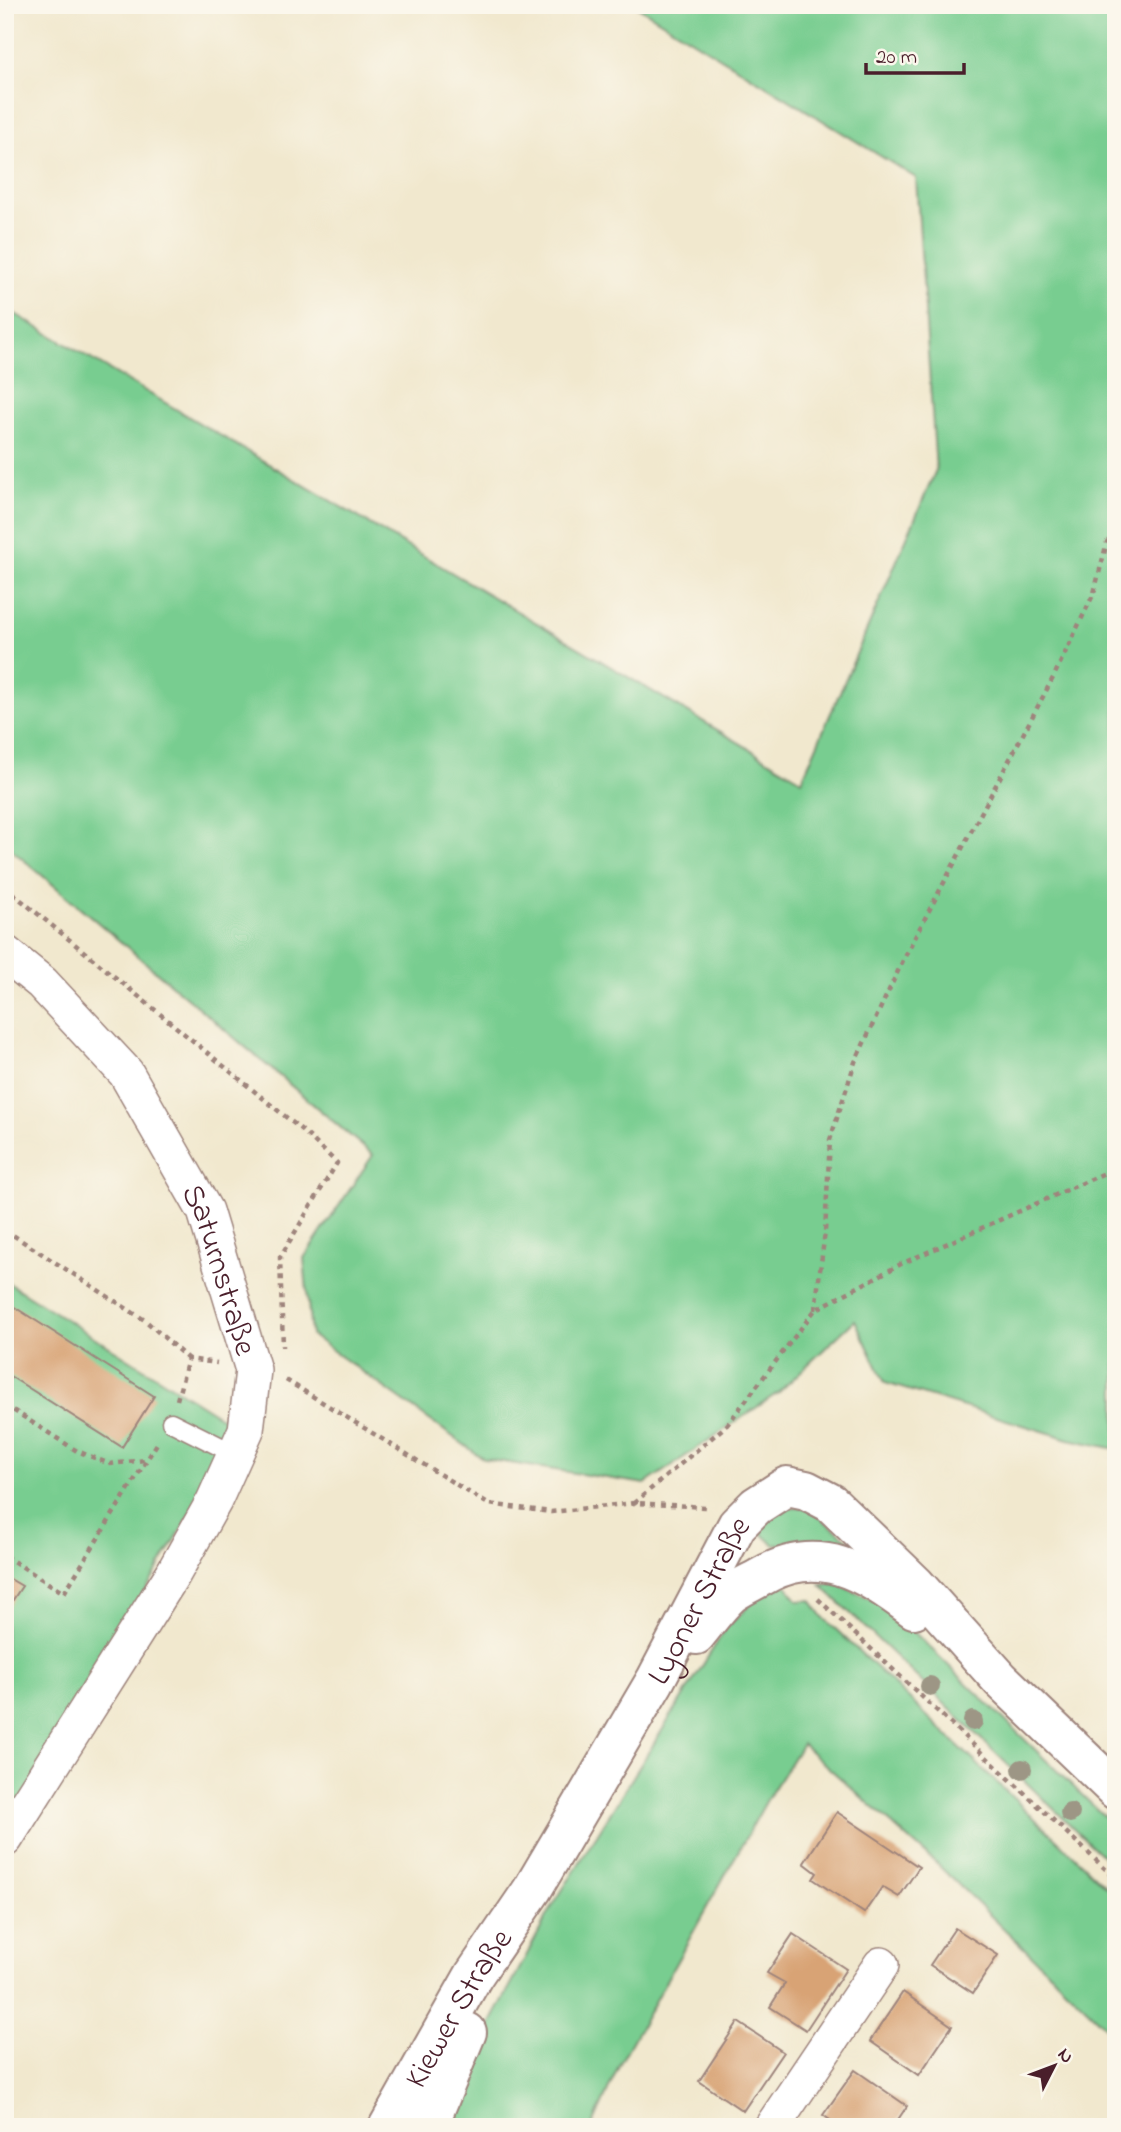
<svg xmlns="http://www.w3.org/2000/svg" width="1121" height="2132" font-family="'Indie Flower',sans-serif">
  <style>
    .green { fill: #78cd90; stroke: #61765e; stroke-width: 2 }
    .building { fill: #d8a374 }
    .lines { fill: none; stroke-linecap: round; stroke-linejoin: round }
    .lane-casing { stroke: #9e847c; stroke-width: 21 }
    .street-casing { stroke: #9e847c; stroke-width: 38 }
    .primary-casing { stroke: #9e847c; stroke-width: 42 }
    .path { stroke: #9e847c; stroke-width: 4.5; stroke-dasharray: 5 5; stroke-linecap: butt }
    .lane { stroke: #fff; stroke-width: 18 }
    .street { stroke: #fff; stroke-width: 35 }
    .primary { stroke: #fff; stroke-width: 38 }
    .tree { fill: #9d9685 }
    .labels { text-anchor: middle; stroke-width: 7; stroke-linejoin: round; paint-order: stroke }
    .street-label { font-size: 32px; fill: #4a1f2b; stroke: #fbf7ec }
  </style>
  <rect width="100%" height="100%" fill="#fbf7ec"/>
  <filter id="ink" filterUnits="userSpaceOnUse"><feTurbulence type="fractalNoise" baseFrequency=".0143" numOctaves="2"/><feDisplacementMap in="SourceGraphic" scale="14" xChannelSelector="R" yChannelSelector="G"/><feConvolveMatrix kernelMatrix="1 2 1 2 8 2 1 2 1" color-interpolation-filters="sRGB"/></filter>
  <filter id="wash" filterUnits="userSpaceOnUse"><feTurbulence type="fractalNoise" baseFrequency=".00686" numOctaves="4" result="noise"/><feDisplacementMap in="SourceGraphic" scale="28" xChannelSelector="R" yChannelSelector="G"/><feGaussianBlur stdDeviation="1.57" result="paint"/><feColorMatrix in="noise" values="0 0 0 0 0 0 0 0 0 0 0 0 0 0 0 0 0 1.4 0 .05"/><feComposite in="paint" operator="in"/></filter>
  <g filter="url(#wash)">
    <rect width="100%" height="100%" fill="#f1e8ce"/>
    <g class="green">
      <polygon points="635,5 1116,5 1116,1449 1069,1439 885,1383 855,1320 779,1392 645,1484 484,1459 311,1335 304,1258 373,1155 5,844 5,308 802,780 936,470 916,178"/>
      <polygon points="5,1281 240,1429 5,1832"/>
      <path d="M787,1508H808L879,1564C837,1545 821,1539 774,1545L754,1526Z"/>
      <polygon points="835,1583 880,1603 916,1634 1116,1828 1116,1869 821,1585"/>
      <polygon points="785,1584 798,1601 811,1600 823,1617 1116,1896 1116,2037 938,1865 802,1744 768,1798 620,2063 592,2127 446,2127 483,2038 553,1905 726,1628 755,1600"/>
    </g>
    <g id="blocks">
      <g class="building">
        <polygon points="5,1301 154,1396 122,1447 5,1373"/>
        <polygon points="5,1576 22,1586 5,1612"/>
        <polygon points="837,1812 919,1867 899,1897 882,1887 864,1913 813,1879 817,1873 804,1863"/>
        <polygon points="955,1928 998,1955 973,1993 930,1965"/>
        <polygon points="793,1934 846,1969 806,2030 770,2007 785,1983 767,1973"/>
        <polygon points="903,1992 952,2026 919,2075 870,2041"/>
        <polygon points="738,2022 783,2052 743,2111 699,2081"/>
        <polygon points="855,2070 907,2106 893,2127 840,2127 823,2115"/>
      </g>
    </g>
  </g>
  <g filter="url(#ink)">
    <use href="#blocks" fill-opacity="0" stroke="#9e847c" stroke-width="2"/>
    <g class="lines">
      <g class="lane-casing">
        <polyline id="lane" points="171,1422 235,1454"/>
      </g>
      <g class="street-casing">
        <g id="street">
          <path id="s1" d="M5,953L42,983L126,1073L205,1211L253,1370L246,1430L214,1501L173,1574L5,1839"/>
          <polyline points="772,2127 881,1965"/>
        </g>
      </g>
      <g class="primary-casing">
        <g id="primary">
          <path d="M696,1635C707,1622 718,1606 731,1594C739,1588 750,1583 759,1578C819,1542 864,1572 914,1609"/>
          <path id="s2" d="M388,2127L474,1975L532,1890L655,1681L737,1525L756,1506L787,1486L806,1490L831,1503L915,1584L1000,1679L1116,1790"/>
          <polyline points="428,2127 467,2032"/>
        </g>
      </g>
      <g class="path">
        <polyline points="5,887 303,1131 337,1163 280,1257 283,1347"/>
        <polyline points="5,1230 146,1321 188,1359"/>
        <polyline points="815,1310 825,1232 830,1140 855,1062 907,952 1054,676 1094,593 1107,542 1116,533"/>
        <polyline points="286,1380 488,1504 551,1512 634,1503 706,1507"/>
        <polyline points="177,1400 188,1359 217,1363"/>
        <polyline points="5,1405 77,1451 110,1464 145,1460"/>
        <polyline points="634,1503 727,1425 815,1310 901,1264 1116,1168"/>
        <polyline points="5,1556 64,1593 158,1442"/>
        <polyline points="818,1599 1116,1879"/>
      </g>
      <use href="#lane" class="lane"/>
      <use href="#street" class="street"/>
      <use href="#primary" class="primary"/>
    </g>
    <g class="tree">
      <circle cx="930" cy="1686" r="10"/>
      <circle cx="973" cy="1721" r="10"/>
      <circle cx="1022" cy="1769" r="10"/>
      <circle cx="1070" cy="1813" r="10"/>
    </g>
  </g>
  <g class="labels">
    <g class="street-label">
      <text dy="11" stroke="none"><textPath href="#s1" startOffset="390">Saturnstraße</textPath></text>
      <text dy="11" stroke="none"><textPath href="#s2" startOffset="612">Lyoner Straße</textPath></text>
      <text dy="11" stroke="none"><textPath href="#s2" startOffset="138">Kiewer Straße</textPath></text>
    </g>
  </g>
  <rect width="1121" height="2132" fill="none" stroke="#fbf7ec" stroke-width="28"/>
  <g transform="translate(1054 2066) rotate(48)" stroke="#fbf7ec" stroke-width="5" paint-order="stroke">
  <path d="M0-5L12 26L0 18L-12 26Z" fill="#4a1f2b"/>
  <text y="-10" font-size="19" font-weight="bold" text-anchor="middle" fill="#4a1f2b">N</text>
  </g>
  <path d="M866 63v10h98v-10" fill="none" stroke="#4a1f2b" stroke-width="3.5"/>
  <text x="876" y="63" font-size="21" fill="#4a1f2b" stroke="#fbf7ec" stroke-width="5" paint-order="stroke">20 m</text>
</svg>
